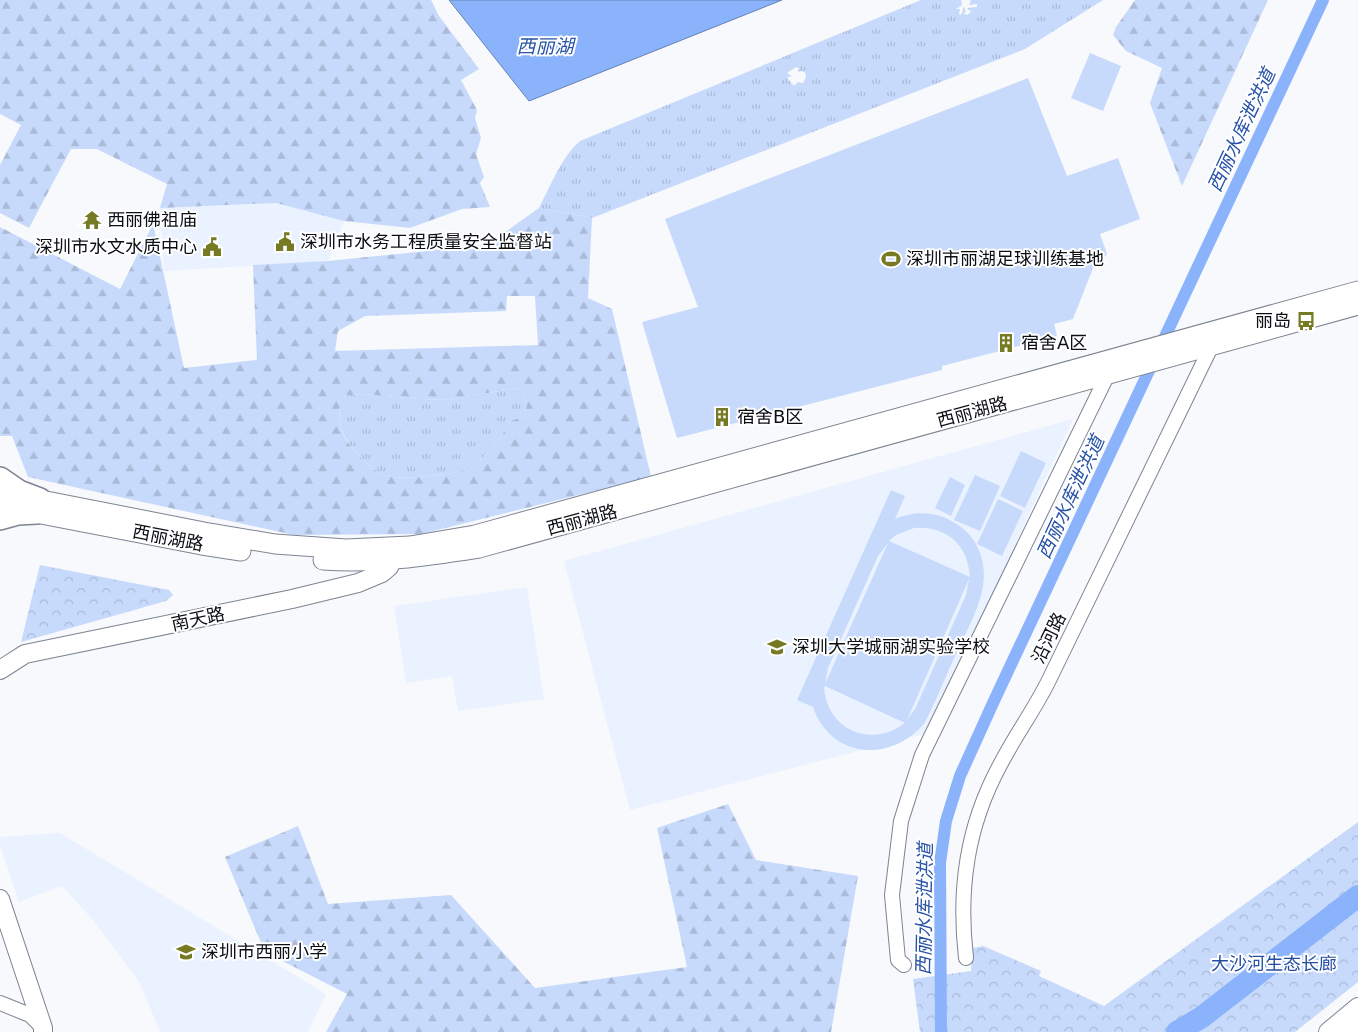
<svg xmlns="http://www.w3.org/2000/svg" width="1358" height="1032" font-family="'DejaVu Sans','Noto Sans SC',sans-serif">
  <style>
    .built { fill: #eaf2ff }
    .grass { fill: url(#grass-tufts); fill-rule: evenodd }
    .forest { fill: url(#forest-firs); fill-rule: evenodd }
    .park { fill: url(#park-crowns) }
    .pitch { fill: #c7dafc; fill-rule: evenodd }
    .water { fill: #8bb3fc; stroke: #6582b6 }
    .lines { fill: none; stroke-linecap: round; stroke-linejoin: round }
    .canal { stroke: #8bb3fc; stroke-width: 12 }
    .river { stroke: #8bb3fc; stroke-width: 22 }
    .minor-casing { stroke: #7d8492; stroke-width: 16 }
    .tertiary-casing { stroke: #7d8492; stroke-width: 20 }
    .secondary-casing { stroke: #7d8492; stroke-width: 21 }
    .primary-casing { stroke: #7d8492; stroke-width: 24 }
    .minor { stroke: #fff; stroke-width: 14 }
    .tertiary { stroke: #fff; stroke-width: 18 }
    .secondary { stroke: #fff; stroke-width: 19 }
    .primary { stroke: #fff; stroke-width: 21 }
    .labels { text-anchor: middle; stroke-width: 4; stroke-linejoin: round; paint-order: stroke }
    .poi-label { font-size: 18px; fill: #0b0e13; stroke: #fff; text-anchor: start }
    .street-label { font-size: 18px; fill: #0b0e13; stroke: #fff }
    .park-label { font-size: 18px; fill: #244ea1; stroke: #fff }
    .water-label { font-size: 19px; font-style: italic; fill: #2853a7; stroke: #fff }
  </style>
  <defs>
    <pattern id="grass-tufts" width="24" height="20" patternUnits="userSpaceOnUse" patternTransform="scale(1.25)"><rect width="24" height="20" fill="#c7dafc"/><path d="M3 7l-1-3M5 7V3M7 7l1-3M15 17l-1-3M17 17v-4M19 17l1-3" fill="none" stroke="#aabad7"/></pattern>
    <pattern id="forest-firs" width="22" height="20" patternUnits="userSpaceOnUse" patternTransform="scale(1.25)"><rect width="22" height="20" fill="#c7dafc"/><path d="M5 1l3.5 6h-7zM16 11l3.5 6h-7z" fill="#aabad7"/></pattern>
    <pattern id="park-crowns" width="20" height="18" patternUnits="userSpaceOnUse" patternTransform="scale(1.25)"><rect width="20" height="18" fill="#c7dafc"/><path d="M2 6a3 3 0 1 1 6 0M12 15a3 3 0 1 1 6 0" fill="none" stroke="#aabad7"/></pattern>
  </defs>
  <rect width="100%" height="100%" fill="#f7f9fc"/>
  <g class="built">
    <polygon points="276,203 344,221 328,261 164,271 160,208"/>
    <polygon points="1073,419 928,733 630,810 564,561"/>
    <polygon points="527,587 544,699 458,711 452,676 406,683 394,606"/>
    <polygon points="60,833 326,994 308,1032 160,1032 140,983 93,920 62,886 19,902 0,845 0,837"/>
  </g>
  <g class="grass">
    <path d="M921,0H961L962,5L956,9H960L959,14L961,15L964,7L966,12L963,13L967,15L971,12L967,8L977,7V4L969,5L971,0H1103L1025,49L592,218L539,208C550,187 562,156 580,141ZM796,67L799,68L798,72L801,71L805,72L806,77L803,83L798,82L794,86L788,79V77L792,76L787,73Z"/>
    <path d="M515,388L523,392L527,401L525,416L510,421C500,440 487,458 467,469C454,475 395,481 383,475C370,469 346,444 342,430C338,419 339,408 341,396L363,394L419,399L449,400Z"/>
  </g>
  <g class="forest">
    <polygon points="0,0 431,0 439,16 479,69 461,80 477,110 475,118 481,138 476,154 484,177 480,183 490,207 462,209 410,228 344,221 276,203 160,208 167,184 97,149 71,149 29,228 0,213 0,165 21,125 0,114"/>
    <polygon points="1135,0 1268,0 1182,186 1150,103 1162,68 1126,51 1113,35 1116,27"/>
    <path d="M539,208L592,218L588,298L612,309L651,477L421,534L294,535L28,477L12,436H0V227L120,289L153,224L184,368L257,360L253,265L328,261L487,245ZM507,296H535L538,345L335,351L338,331L365,316L506,311ZM515,388L523,392L527,401L525,416L510,421C500,440 487,458 467,469C454,475 396,481 383,475C370,469 346,444 342,431C338,419 339,408 341,396L363,394L419,399L449,400Z"/>
    <polygon points="728,804 756,860 858,876 831,1032 326,1032 347,994 265,952 225,857 298,826 328,904 451,895 535,988 687,967 657,828"/>
  </g>
  <g class="park">
    <polygon points="40,565 169,590 173,595 166,601 21,642"/>
    <polygon points="1358,822 1358,982 1295,1032 920,1032 913,979 971,971 973,948 983,946 1041,971 1039,976 1104,1006"/>
  </g>
  <g class="pitch">
    <polygon points="1090,53 1121,66 1103,111 1071,98"/>
    <polygon points="1028,78 1067,176 1118,158 1140,219 1100,234 1107,254 1101,261 1095,263 1073,319 1054,324 1057,336 942,366 942,370 677,438 642,322 698,307 665,219"/>
    <polygon points="1021,451 1046,463 1025,508 1000,496"/>
    <polygon points="975,475 1000,486 980,531 954,520"/>
    <polygon points="950,477 965,485 951,516 935,508"/>
    <path d="M891,490L905,496L895,519C914,511 935,511 953,522C963,527 972,536 977,546C996,584 971,620 956,654C945,677 936,702 924,724C890,763 831,759 813,707L797,700ZM914,528C946,526 968,544 970,577L889,541L896,535ZM888,543L825,684L828,668L878,556ZM969,579L966,595L916,707L907,720ZM824,687L825,686L905,723C871,749 827,730 824,687Z"/>
    <polygon points="998,499 1023,511 1002,556 977,544"/>
  </g>
  <polygon class="water" points="449,0 782,0 529,101"/>
  <g class="lines">
    <polyline class="canal" points="941,1032 940,863 946,821 960,776 993,703 1323,0"/>
    <polyline class="river" points="1177,1032 1202,1017 1358,896"/>
    <g class="minor-casing">
      <g id="minor">
        <path d="M966,958C958,889 967,826 1000,765C1015,736 1034,710 1048,682L1212,345"/>
        <polyline points="904,965 898,960 892,895 901,821 922,755 1108,374"/>
        <polyline points="0,1003 30,1015 42,1027"/>
      </g>
    </g>
    <g class="tertiary-casing">
      <g id="tertiary">
        <polyline points="0,670 25,654 292,599 358,583 382,573 389,567 392,560"/>
        <polyline points="0,899 43,1028 43,1032"/>
        <polyline points="1328,1032 1358,1007"/>
        <polyline points="1348,1032 1358,1024"/>
      </g>
    </g>
    <g class="secondary-casing">
      <g id="secondary">
        <polyline points="0,492 204,532 275,544 346,549 410,546 475,535 1358,291"/>
        <polyline points="0,506 202,545 241,551"/>
        <path d="M323,560C376,564 427,556 479,548L1358,305"/>
      </g>
    </g>
    <g class="primary-casing">
      <g id="primary">
        <polyline points="0,478 19,491 40,499"/>
        <polyline points="0,519 18,514 37,513"/>
      </g>
    </g>
    <use href="#minor" class="minor"/>
    <use href="#tertiary" class="tertiary"/>
    <use href="#secondary" class="secondary"/>
    <use href="#primary" class="primary"/>
  </g>
  <defs>
    <g id="temple-bare" transform="scale(1.5)"><path d="M0-6L5-2H3V0L6.5 2.5H4V6H1.5V3h-3V6H-4V2.5H-6.5L-3 0V-2H-5Z" fill="#767a23" stroke="#fff" stroke-width="2.5" paint-order="stroke"/></g>
    <g id="civic-bare" transform="scale(1.5)"><path d="M-.6-6.5H3V-4.5H.6V-3L4-1V1h2V6H-6V1h2V-1L-.6-3ZM-1.2 2.5V6h2.4V2.5Z" fill="#767a23" stroke="#fff" stroke-width="2.5" paint-order="stroke"/></g>
    <g id="stadium-bare" transform="scale(1.5)"><path d="M0-5a6.5 5 0 1 0 0 10a6.5 5 0 1 0 0-10ZM-3.5-1.8h7v3.6h-7Z" fill="#767a23" stroke="#fff" stroke-width="2.5" paint-order="stroke"/></g>
    <g id="bus-bare" transform="scale(1.5)"><path d="M-5-6H5V4H4V6H2V4H-2V6H-4V4H-5ZM-3.5-4V0h7V-4ZM-3.5 1.2v1.5H-2V1.2ZM2 1.2v1.5H3.5V1.2Z" fill="#767a23" stroke="#fff" stroke-width="2.5" paint-order="stroke"/></g>
    <g id="building-bare" transform="scale(1.5)"><path d="M-4-6H4V6H1V3H-1V6H-4ZM-2.5-4.3h1.7v1.8h-1.7ZM.8-4.3h1.7v1.8H.8ZM-2.5-1h1.7V.8h-1.7ZM.8-1h1.7V.8H.8Z" fill="#767a23" stroke="#fff" stroke-width="2.5" paint-order="stroke"/></g>
    <g id="school-bare" transform="scale(1.5)"><path d="M0-5L7-2L0 1L-7-2ZM-4 1L0 2.5L4 1V4Q0 6-4 4Z" fill="#767a23" stroke="#fff" stroke-width="2.5" paint-order="stroke"/></g>
  </defs>
  <g fill-rule="evenodd">
    <use href="#temple-bare" x="92" y="220"/>
    <use href="#civic-bare" x="285" y="242"/>
    <use href="#civic-bare" x="212" y="247"/>
    <use href="#stadium-bare" x="891" y="259"/>
    <use href="#bus-bare" x="1306" y="321"/>
    <use href="#building-bare" x="1006" y="343"/>
    <use href="#building-bare" x="722" y="417"/>
    <use href="#school-bare" x="777" y="647"/>
    <use href="#school-bare" x="186" y="952"/>
  </g>
  <g class="labels">
    <g class="poi-label">
      <text x="107" y="226">西丽佛祖庙</text>
      <text x="300" y="248">深圳市水务工程质量安全监督站</text>
      <text x="197" y="253" text-anchor="end">深圳市水文水质中心</text>
      <text x="906" y="265">深圳市丽湖足球训练基地</text>
      <text x="1291" y="327" text-anchor="end">丽岛</text>
      <text x="1021" y="349">宿舍A区</text>
      <text x="737" y="423">宿舍B区</text>
      <text x="792" y="653">深圳大学城丽湖实验学校</text>
      <text x="201" y="958">深圳市西丽小学</text>
    </g>
    <g class="street-label">
      <text transform="translate(972 412) rotate(-15)" y="6">西丽湖路</text>
      <text transform="translate(582 520) rotate(-15)" y="6">西丽湖路</text>
      <text transform="translate(168 538) rotate(11)" y="6">西丽湖路</text>
      <text transform="translate(198 619) rotate(-12)" y="6">南天路</text>
      <text transform="translate(1049 638) rotate(-64)" y="6">沿河路</text>
    </g>
    <g class="park-label">
      <text x="1274" y="970">大沙河生态长廊</text>
    </g>
    <g class="water-label">
      <text x="545" y="53">西丽湖</text>
      <text transform="translate(1241 130) rotate(-65)" y="7">西丽水库泄洪道</text>
      <text transform="translate(1070 497) rotate(-65)" y="7">西丽水库泄洪道</text>
      <text transform="translate(924 909) rotate(-89)" y="7">西丽水库泄洪道</text>
    </g>
  </g>
</svg>
